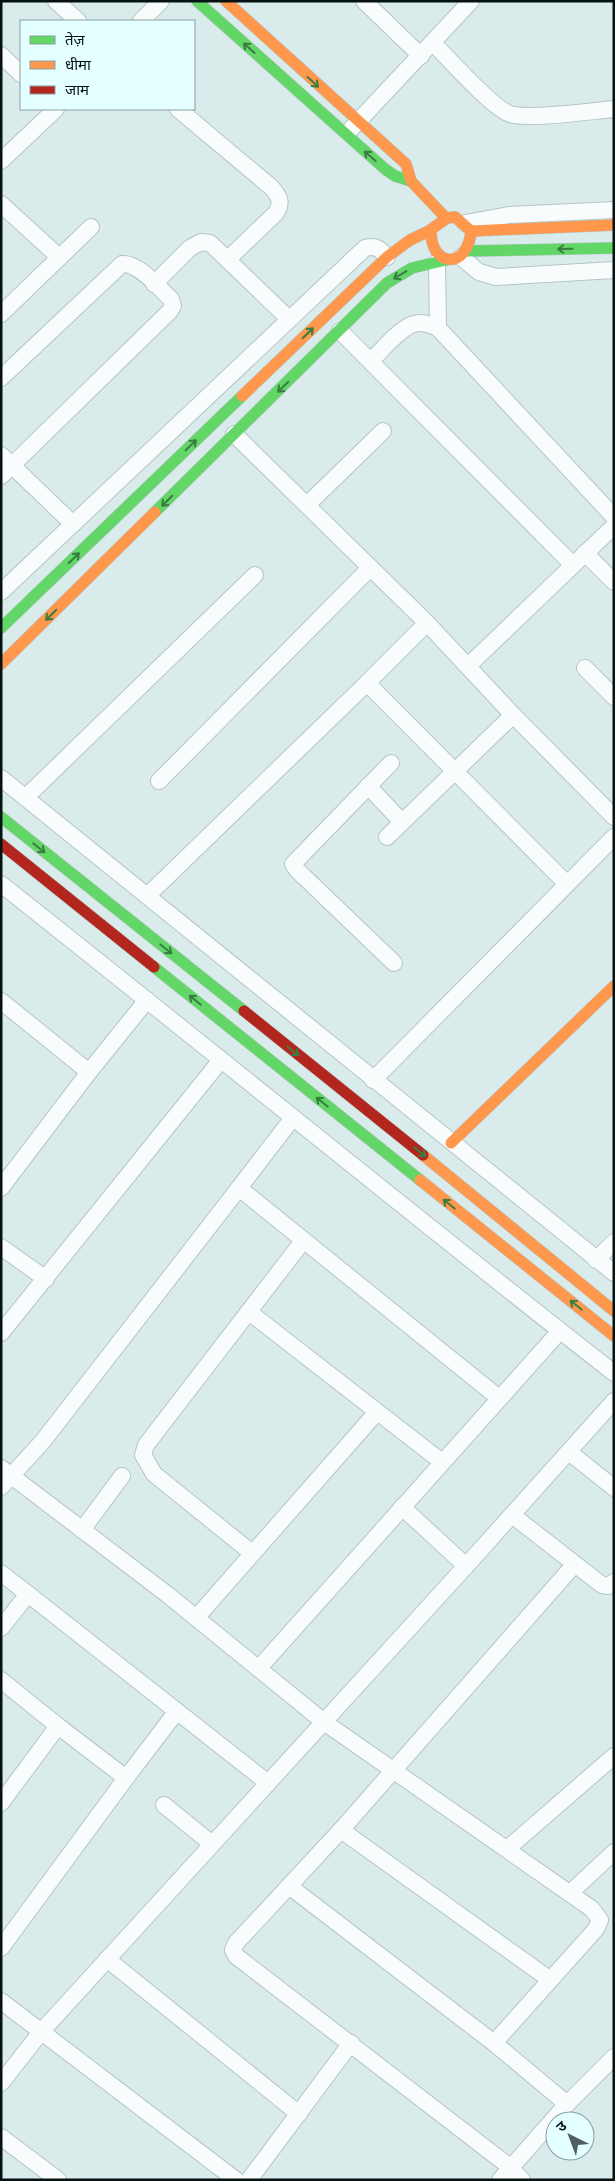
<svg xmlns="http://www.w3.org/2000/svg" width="615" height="2181" font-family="Raleway,'Noto Sans Devanagari',sans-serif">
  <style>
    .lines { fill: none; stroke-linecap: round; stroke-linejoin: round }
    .street-casing { stroke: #b6c4c4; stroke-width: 18 }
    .fast-casing { stroke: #b6c4c4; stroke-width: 12 }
    .slow-casing { stroke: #b6c4c4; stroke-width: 12 }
    .jam-casing { stroke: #b6c4c4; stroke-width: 12 }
    .street { stroke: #f9fcfc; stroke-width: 16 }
    .fast { stroke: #63d668; stroke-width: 11 }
    .slow { stroke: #ff974d; stroke-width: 11 }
    .jam { stroke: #b3261e; stroke-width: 11 }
    .oneway { stroke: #397e41 }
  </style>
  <rect width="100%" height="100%" fill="#d9ebeb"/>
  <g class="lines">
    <g class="street-casing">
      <g id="street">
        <polyline points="56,1 78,21"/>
        <polyline points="364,1 421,56"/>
        <polyline points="141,21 161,1"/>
        <path d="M433,43C448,58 492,108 510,114C528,120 591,111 614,109"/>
        <polyline points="1,55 21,74"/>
        <path d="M178,109L271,187C279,196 283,202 276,213L228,259"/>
        <polyline points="351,129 471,1"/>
        <polyline points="1,161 56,109"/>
        <polyline points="1,204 59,257"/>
        <polyline points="465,223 509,215 614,210"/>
        <polyline points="461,257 479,272 496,277 614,270"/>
        <polyline points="437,262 438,328"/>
        <polyline points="154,284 190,248 201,242 210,243 289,319"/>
        <polyline points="1,314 91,227"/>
        <polyline points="340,331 573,565"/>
        <path d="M371,361C381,351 401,327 414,324C422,321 431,325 438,328L614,517"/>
        <path d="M1,378L122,264C138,262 159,288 171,299L173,306L170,311L1,476"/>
        <polyline points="234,434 427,623 513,715 614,817"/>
        <polyline points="1,455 73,524"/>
        <polyline points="307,505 383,431"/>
        <polyline points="585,553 614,582"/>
        <path d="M1,592L365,248C376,245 380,249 387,257"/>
        <polyline points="427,623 367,683 567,884"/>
        <polyline points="468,666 614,526"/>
        <polyline points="585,668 614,697"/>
        <polyline points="391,763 293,864 297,870 394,963"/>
        <polyline points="1,778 614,1273"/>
        <polyline points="159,781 370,568"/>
        <polyline points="368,786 402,822"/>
        <polyline points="26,797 255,575"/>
        <polyline points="387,837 513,715"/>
        <path d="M1,884C206,1046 408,1212 614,1373"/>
        <polyline points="147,896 367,683"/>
        <polyline points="1,1001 89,1072 147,1000"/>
        <polyline points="373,1080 614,837"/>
        <polyline points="1,1188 89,1072"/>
        <polyline points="239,1188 292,1119"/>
        <polyline points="1,1247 46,1279"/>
        <polyline points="596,1260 614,1242"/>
        <polyline points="249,1312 442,1462"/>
        <polyline points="1,1333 221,1060"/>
        <polyline points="569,1452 614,1488"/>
        <polyline points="1,1468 168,1595 324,1722 592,1909 600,1920 596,1929 494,2043"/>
        <polyline points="1,1487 43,1441 239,1188 499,1398"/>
        <polyline points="402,1507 466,1566"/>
        <polyline points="512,1515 602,1585 608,1586 614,1582"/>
        <polyline points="82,1530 122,1476"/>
        <polyline points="252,1553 154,1474 143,1455 146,1445 303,1241"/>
        <polyline points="1,1573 28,1594 1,1628"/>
        <polyline points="28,1594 268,1783"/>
        <polyline points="196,1618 377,1412"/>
        <polyline points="259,1668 560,1331"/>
        <polyline points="1,1680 58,1726"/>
        <polyline points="1,1803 58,1726 126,1778 177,1711"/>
        <polyline points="164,1805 212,1844"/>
        <polyline points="341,1830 549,1979"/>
        <polyline points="507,1849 614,1756"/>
        <polyline points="289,1886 494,2043 567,2104"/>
        <polyline points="570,1893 614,1852"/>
        <polyline points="1,1948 126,1778"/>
        <polyline points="107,1959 299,2114"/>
        <polyline points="1,2001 236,2180"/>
        <polyline points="1,2083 41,2032 466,1566 614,1401"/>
        <polyline points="1,2137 58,2180"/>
        <polyline points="249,2180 351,2043"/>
        <polyline points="500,2180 567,2104 614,2057"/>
        <polyline points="522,2180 510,2167 236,1956 233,1950 236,1943 341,1830 574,1565"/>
      </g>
    </g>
    <g class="fast-casing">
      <g id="fast">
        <polyline points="197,1 385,169 395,176 411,181"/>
        <polyline points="468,251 614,248"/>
        <polyline points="155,512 387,283 412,268 446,260"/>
        <polyline points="1,628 242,396"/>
        <polyline points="1,817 244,1011"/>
        <polyline points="154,967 420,1180"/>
      </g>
    </g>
    <g class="slow-casing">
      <g id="slow">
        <polyline points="226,1 406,164 411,181 445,217"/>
        <polyline points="471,231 614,225"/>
        <path d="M242,396L387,257L410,240L429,231L447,218L455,217L471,231C468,270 430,268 431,230"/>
        <polyline points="1,664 155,512"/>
        <polyline points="451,1143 614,986"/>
        <polyline points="423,1155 614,1311"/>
        <polyline points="420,1180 614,1336"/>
      </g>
    </g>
    <g class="jam-casing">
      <g id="jam">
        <polyline points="1,844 154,967"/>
        <polyline points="244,1011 423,1155"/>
      </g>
    </g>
    <use href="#street" class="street"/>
    <use href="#fast" class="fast"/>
    <use href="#slow" class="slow"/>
    <use href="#jam" class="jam"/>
  </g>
  <defs><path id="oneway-shaft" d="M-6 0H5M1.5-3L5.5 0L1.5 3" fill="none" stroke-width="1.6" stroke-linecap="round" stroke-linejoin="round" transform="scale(1.25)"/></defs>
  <g class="oneway">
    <use href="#oneway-shaft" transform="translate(249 48) rotate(-138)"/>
    <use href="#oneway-shaft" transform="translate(313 82) rotate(43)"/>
    <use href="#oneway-shaft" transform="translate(370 156) rotate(-139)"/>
    <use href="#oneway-shaft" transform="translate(565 249) rotate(179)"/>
    <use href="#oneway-shaft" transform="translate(400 275) rotate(149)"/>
    <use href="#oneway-shaft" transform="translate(308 333) rotate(-44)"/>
    <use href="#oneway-shaft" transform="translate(283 387) rotate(136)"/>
    <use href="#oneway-shaft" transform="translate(191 445) rotate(-44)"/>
    <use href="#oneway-shaft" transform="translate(167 501) rotate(135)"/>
    <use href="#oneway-shaft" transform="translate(74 558) rotate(-44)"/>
    <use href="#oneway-shaft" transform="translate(51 615) rotate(135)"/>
    <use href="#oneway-shaft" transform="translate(39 848) rotate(39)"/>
    <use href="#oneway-shaft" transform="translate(166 949) rotate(39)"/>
    <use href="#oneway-shaft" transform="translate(195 1000) rotate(-141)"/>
    <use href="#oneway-shaft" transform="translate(293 1051) rotate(39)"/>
    <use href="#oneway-shaft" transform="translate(322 1102) rotate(-141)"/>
    <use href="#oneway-shaft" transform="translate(420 1152) rotate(39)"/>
    <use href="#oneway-shaft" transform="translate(449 1204) rotate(-141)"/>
    <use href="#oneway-shaft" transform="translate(576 1305) rotate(-141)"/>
  </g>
  <rect width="615" height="2181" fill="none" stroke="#061212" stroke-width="5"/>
  <rect x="20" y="20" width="175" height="90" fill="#e3ffff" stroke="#8ba0a0"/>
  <rect x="30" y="36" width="25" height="8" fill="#63d668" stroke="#8ba0a0"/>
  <text x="65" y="45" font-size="15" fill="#061212">तेज़</text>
  <rect x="30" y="61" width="25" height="8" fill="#ff974d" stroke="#8ba0a0"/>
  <text x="65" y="70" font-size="15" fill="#061212">धीमा</text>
  <rect x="30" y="86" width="25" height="8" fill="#b3261e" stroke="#8ba0a0"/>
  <text x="65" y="95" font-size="15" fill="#061212">जाम</text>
  <g transform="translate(570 2136) rotate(318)"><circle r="24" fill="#e3ffff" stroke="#8ba0a0"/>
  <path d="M0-4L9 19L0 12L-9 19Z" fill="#505e5e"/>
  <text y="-8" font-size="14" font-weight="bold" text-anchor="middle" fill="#061212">उ</text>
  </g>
</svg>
